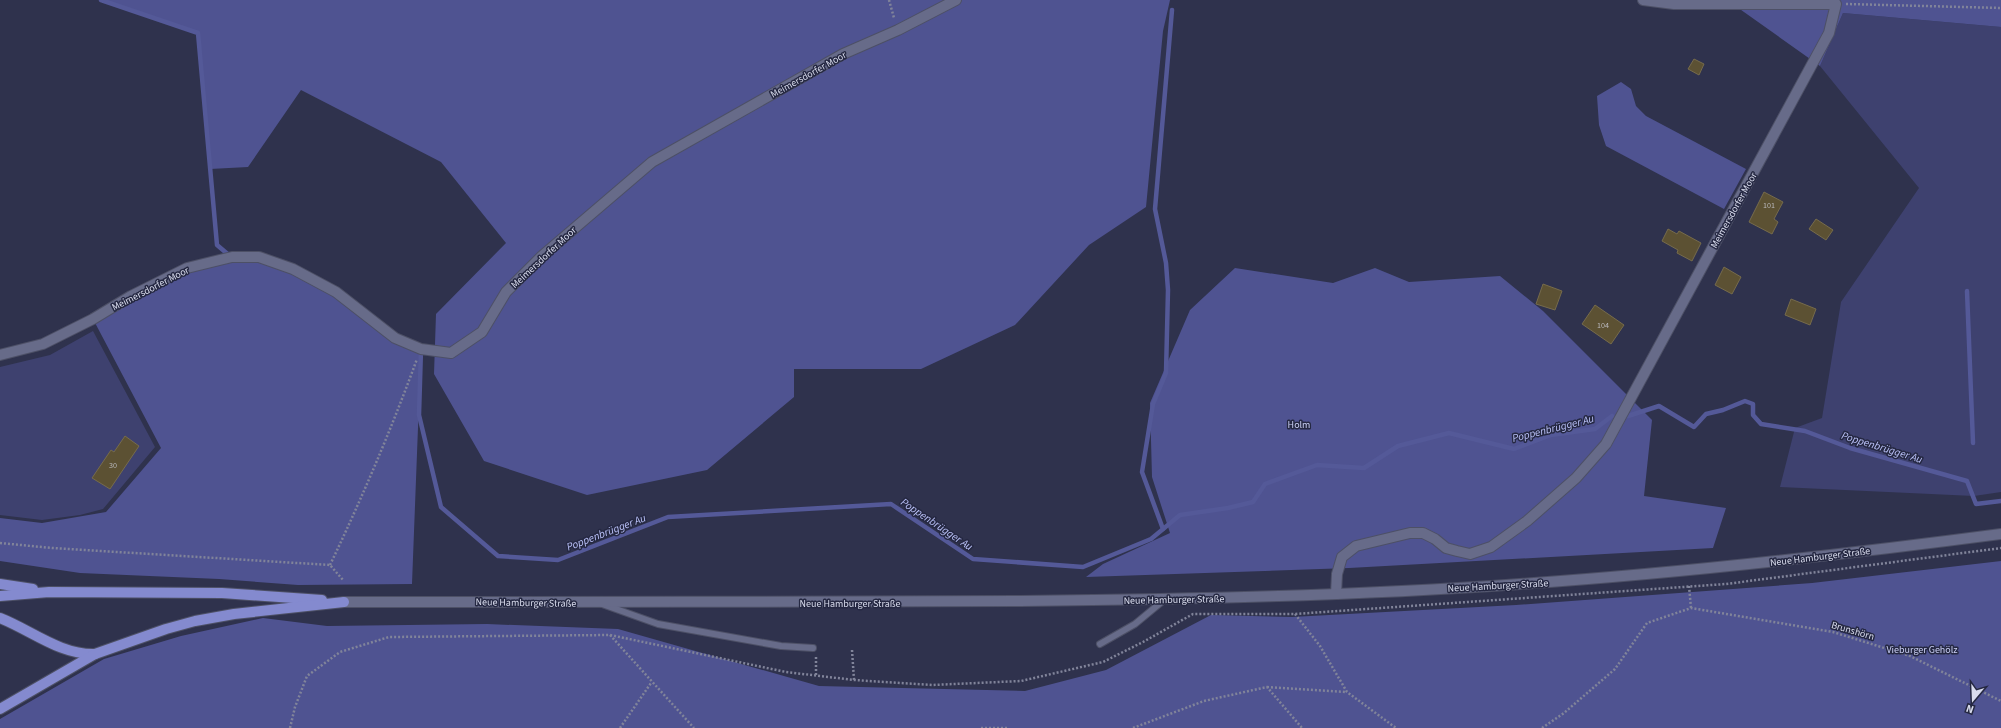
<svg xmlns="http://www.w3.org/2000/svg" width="2001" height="728" font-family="'Source Sans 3',sans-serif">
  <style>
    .green { fill: #3e416f }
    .forest { fill: #4f5391 }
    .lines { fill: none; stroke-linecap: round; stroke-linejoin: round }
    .stream { stroke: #545998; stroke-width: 4.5 }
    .building { fill: #5c5133; stroke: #766b4c }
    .lane-casing { stroke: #4d5066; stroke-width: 8 }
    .street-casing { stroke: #4d5066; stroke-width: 12 }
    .secondary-casing { stroke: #4d5066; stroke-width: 12 }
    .primary-casing { stroke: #4d5066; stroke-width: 12 }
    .path { stroke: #81849a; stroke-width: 2.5; stroke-dasharray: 2 2; stroke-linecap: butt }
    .lane { stroke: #676b89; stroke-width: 6 }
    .street { stroke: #676b89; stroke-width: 10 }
    .secondary { stroke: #676b89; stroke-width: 10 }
    .primary { stroke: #848acf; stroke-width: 10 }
    .labels { text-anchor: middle; stroke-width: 3; stroke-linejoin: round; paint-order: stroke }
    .number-label { font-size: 8px; fill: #bab9be }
    .street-label { font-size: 10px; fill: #d9dced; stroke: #252842 }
    .park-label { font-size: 10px; fill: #ccd1f6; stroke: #252842 }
    .water-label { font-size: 11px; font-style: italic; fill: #bbc2f9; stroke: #252842 }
  </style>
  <rect width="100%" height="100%" fill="#2f324d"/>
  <g class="green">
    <polygon points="1843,13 2001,27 2001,492 1974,496 1780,487 1795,428 1822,418 1841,302 1919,188 1820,66"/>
    <polygon points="93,331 155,447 103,509 80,515 42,520 0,515 0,367 50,355"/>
  </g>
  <g class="forest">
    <polygon points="101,0 1170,0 1163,31 1146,207 1089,245 1015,325 921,369 794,369 794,397 707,470 587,495 484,461 434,374 436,314 506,243 441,162 301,90 248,167 210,169 198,33"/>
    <polygon points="1727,0 2001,0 2001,27 1843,13 1820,66"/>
    <polygon points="1621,82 1631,89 1636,106 1646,116 1746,169 1724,209 1606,146 1599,125 1597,96"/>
    <polygon points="259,257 293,269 395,338 421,349 412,584 298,585 219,579 80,573 0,561 0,518 42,523 106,512 161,448 93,319 187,268"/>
    <polygon points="1235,268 1333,283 1375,268 1409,282 1500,276 1543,311 1652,420 1644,496 1726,508 1713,548 1349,568 1086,577 1103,564 1170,533 1152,477 1150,403 1190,310"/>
    <polygon points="2001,561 2001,728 0,728 0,719 104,659 181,636 263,618 327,626 487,624 618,629 819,686 1025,691 1106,670 1211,615 1292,617 1516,605 1812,583"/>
  </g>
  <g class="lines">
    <g class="stream">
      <polyline points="101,0 198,33 217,245 230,256"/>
      <polyline points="1967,291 1973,443"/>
      <polyline points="421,349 419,415 441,507 498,556 558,560 668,517 891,504 973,559 1083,567 1151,539 1180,515 1228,508 1253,502 1265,484 1317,465 1364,468 1398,446 1449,433 1514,449 1551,435 1595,429 1612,416"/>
      <polyline points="1628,416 1659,406 1694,427 1706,414 1723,410 1745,401 1753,404 1753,415 1761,424 1805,431 1850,448 1967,481 1976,504 2001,501"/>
      <polyline points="1163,529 1142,472 1153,404 1166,373 1168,290 1166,263 1155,209 1172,10"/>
    </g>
  </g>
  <g class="building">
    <polygon points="1694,59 1704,64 1699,75 1688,69"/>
    <polygon points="1764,192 1783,202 1774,219 1778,222 1772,234 1749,222"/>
    <polygon points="1816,219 1833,230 1826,240 1809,229"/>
    <polygon points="1668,229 1677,234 1679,231 1701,243 1692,261 1677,253 1678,250 1662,241"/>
    <polygon points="1724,267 1741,277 1732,294 1715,285"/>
    <polygon points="1543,284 1562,291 1555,310 1536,304"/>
    <polygon points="1791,299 1816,309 1810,325 1785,315"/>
    <polygon points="1595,305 1624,325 1611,344 1582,324"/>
    <polygon points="125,436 139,446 110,489 92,478 111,450 114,452"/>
  </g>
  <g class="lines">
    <g class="lane-casing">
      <g id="lane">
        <polyline points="602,604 658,624 781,646 813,648"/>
        <polyline points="1100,644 1135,624 1164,600"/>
      </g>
    </g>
    <g class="street-casing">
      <g id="street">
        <polyline points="0,355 43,344 93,319 131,296 187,268 232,257 259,257 293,269 336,292 395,338 421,349 451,353 482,332 506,292 542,256 652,162 843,54 898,30 956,0"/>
        <polyline points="1336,594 1337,574 1342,557 1356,546 1410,533 1423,533 1435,539 1446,548 1457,551 1470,554 1491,547 1527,521 1576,478 1606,444 1829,33 1836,4 1674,4 1643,0"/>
      </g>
    </g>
    <g class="secondary-casing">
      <path id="secondary" d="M344,602C569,601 795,603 1020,601C1186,599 1354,596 1520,584C1681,573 1841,555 2001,534"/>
    </g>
    <g class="primary-casing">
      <g id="primary">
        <polyline points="0,584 33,589"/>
        <polyline points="0,596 49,592 222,593 322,600"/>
        <path d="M0,618C31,630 60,655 95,654"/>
        <polyline points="0,709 95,654 166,629 195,621 234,614 344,602"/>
      </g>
    </g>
    <g class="path">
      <polyline points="889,0 894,18"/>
      <polyline points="1846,4 2001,8"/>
      <polyline points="0,543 52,548 330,565 343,580"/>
      <path d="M330,565C362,498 391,430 417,359"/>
      <polyline points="1689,586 1691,608"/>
      <polyline points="1295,614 1320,646 1347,692 1396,728"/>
      <polyline points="610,635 694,728"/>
      <polyline points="852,650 854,680"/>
      <polyline points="816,675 816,656"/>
      <polyline points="1267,687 1346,692"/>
      <polyline points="290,728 295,707 307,676 340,652 389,637 610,635 786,672 854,680 932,685 1021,681 1103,662 1143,642 1193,614 1295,614 1726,584 2001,548"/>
      <polyline points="620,728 651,683"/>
      <polyline points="981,728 1009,728"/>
      <polyline points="1133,728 1204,701 1267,687 1302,728"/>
      <polyline points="1542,728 1564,713 1615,669 1647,623 1691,608 1833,632 1910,656 2001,701"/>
    </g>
    <use href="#lane" class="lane"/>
    <use href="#street" class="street"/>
    <use href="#secondary" class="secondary"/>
    <use href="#primary" class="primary"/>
  </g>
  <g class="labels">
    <g class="number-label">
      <text x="1769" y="208">101</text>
      <text x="1603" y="328">104</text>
      <text x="113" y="468">30</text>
    </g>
    <g class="street-label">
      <text transform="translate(808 74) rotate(-29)" y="4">Meimersdorfer Moor</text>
      <text transform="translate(1733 210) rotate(-61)" y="4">Meimersdorfer Moor</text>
      <text transform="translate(543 257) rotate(-43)" y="4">Meimersdorfer Moor</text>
      <text transform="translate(150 288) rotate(-27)" y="4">Meimersdorfer Moor</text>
      <text transform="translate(1820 556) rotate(-7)" y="4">Neue Hamburger Straße</text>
      <text transform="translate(1498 585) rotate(-3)" y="4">Neue Hamburger Straße</text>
      <text transform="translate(1174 599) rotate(-1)" y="4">Neue Hamburger Straße</text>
      <text transform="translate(526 602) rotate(1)" y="4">Neue Hamburger Straße</text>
      <text x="850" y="607">Neue Hamburger Straße</text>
      <text transform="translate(1853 630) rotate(16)" y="4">Brunshörn</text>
    </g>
    <g class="park-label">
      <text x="1299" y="428">Holm</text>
      <text x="1922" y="653">Vieburger Gehölz</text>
    </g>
    <g class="water-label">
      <text transform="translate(1553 428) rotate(-14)" y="4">Poppenbrügger Au</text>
      <text transform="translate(1882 447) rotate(17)" y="4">Poppenbrügger Au</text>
      <text transform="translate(937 524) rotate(34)" y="4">Poppenbrügger Au</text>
      <text transform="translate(606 532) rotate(-21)" y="4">Poppenbrügger Au</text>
    </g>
  </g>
  <g transform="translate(1973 700) rotate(199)" stroke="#252842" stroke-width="3" paint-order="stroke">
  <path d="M0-3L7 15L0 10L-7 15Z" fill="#d9dced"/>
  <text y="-6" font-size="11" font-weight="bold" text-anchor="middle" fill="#d9dced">N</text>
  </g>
</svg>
